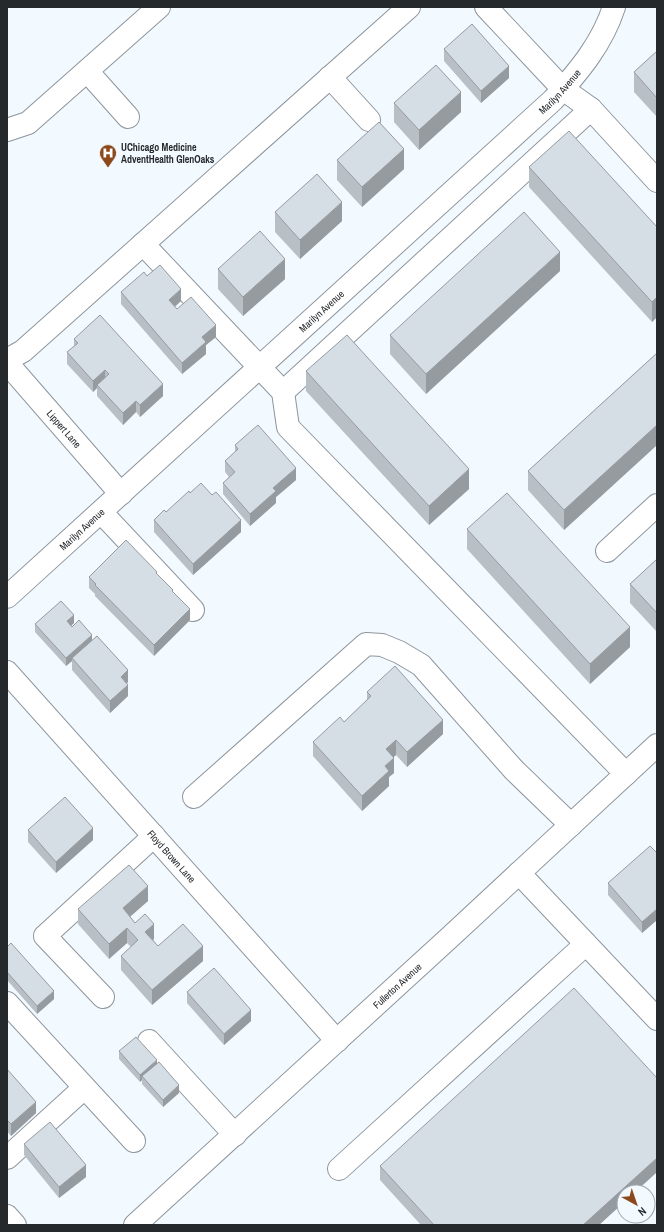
<svg xmlns="http://www.w3.org/2000/svg" width="664" height="1232" font-family="'Archivo Narrow',sans-serif">
  <style>
    .lines { fill: none; stroke-linecap: round; stroke-linejoin: round }
    .minor-casing { stroke: #8e959c; stroke-width: 24 }
    .minor { stroke: #fff; stroke-width: 22 }
    .wall { fill: #b8bfc5 }
    .shaded-wall { fill: #969ba0 }
    .building { fill: #d6dee5; stroke: #969ba0 }
    .labels { text-anchor: middle; stroke-width: 3.5; stroke-linejoin: round; paint-order: stroke }
    .street-label { font-size: 10px; fill: #26292c; stroke: #f2f9ff }
    .poi-label { font-size: 10px; font-weight: bold; fill: #26292c; stroke: #f2f9ff; text-anchor: start }
  </style>
  <rect width="100%" height="100%" fill="#f2f9ff"/>
  <g class="lines">
    <g class="minor-casing">
      <g id="minor">
        <polyline points="486,7 563,89 591,109 657,181"/>
        <polyline points="87,71 128,117"/>
        <polyline points="330,77 369,120"/>
        <polyline points="7,130 28,123 159,7"/>
        <polyline points="143,244 283,392 288,427 626,774"/>
        <polyline points="7,360 23,351 409,7"/>
        <path id="s1" d="M7,363L121,494"/>
        <polyline points="283,392 591,109"/>
        <polyline points="101,512 193,610"/>
        <polyline points="607,551 657,505"/>
        <path id="s2" d="M7,597L553,100C579,71 602,44 614,7"/>
        <path id="s3" d="M7,672L337,1041"/>
        <polyline points="194,797 366,644 382,645 399,652 421,665 514,770 571,825"/>
        <polyline points="519,873 657,1019"/>
        <polyline points="103,997 45,936 154,836"/>
        <polyline points="7,1003 134,1141"/>
        <polyline points="149,1041 235,1135"/>
        <polyline points="7,1158 84,1088"/>
        <polyline points="339,1169 586,944"/>
        <polyline points="7,1216 15,1225"/>
        <path id="s4" d="M135,1225L449,938L657,745"/>
      </g>
    </g>
    <use href="#minor" class="minor"/>
  </g>
  <g class="wall">
    <polygon points="444,49 509,78 481,103 444,61"/>
    <polygon points="657,51 657,117 634,92 634,72"/>
    <polygon points="394,103 461,112 419,150 394,122"/>
    <polygon points="337,160 404,169 362,207 337,180"/>
    <polygon points="529,167 657,227 657,317 652,322 529,187"/>
    <polygon points="275,212 342,221 300,259 275,232"/>
    <polygon points="218,269 285,279 243,316 218,289"/>
    <polygon points="560,271 426,394 390,354 390,335"/>
    <polygon points="147,276 181,301 175,307 177,309 216,337 206,345 206,354 182,374 121,304 121,292"/>
    <polygon points="74,339 163,396 140,417 136,412 123,425 97,396 97,388 93,392 67,364 67,352 74,346"/>
    <polygon points="657,353 657,445 564,530 528,490 528,471"/>
    <polygon points="306,371 469,489 429,525 306,391"/>
    <polygon points="235,445 296,480 276,497 276,503 250,526 223,494 223,483 229,477 225,472 225,461 235,452"/>
    <polygon points="190,493 212,495 241,532 193,575 154,532 154,520 166,512"/>
    <polygon points="467,529 630,647 590,684 467,549"/>
    <polygon points="657,559 657,632 630,603 630,584"/>
    <polygon points="157,574 173,592 190,620 154,656 95,596 95,594 89,588 89,577"/>
    <polygon points="74,623 71,626 72,627 92,640 128,682 127,683 128,696 110,713 72,670 72,661 66,666 35,632 35,624"/>
    <polygon points="367,692 443,734 407,767 396,755 393,757 394,773 389,777 389,786 362,811 313,756 313,742 344,722 367,700"/>
    <polygon points="28,830 93,840 56,873 28,842"/>
    <polygon points="657,853 657,920 642,933 608,895 608,883"/>
    <polygon points="148,901 130,916 135,923 154,939 153,940 158,946 203,961 152,1005 121,970 121,956 131,947 127,943 109,959 78,924 78,909"/>
    <polygon points="7,947 54,999 37,1014 7,980"/>
    <polygon points="187,992 251,1021 224,1045 187,1003"/>
    <polygon points="119,1051 157,1064 179,1093 163,1107 142,1084 142,1080 140,1082 119,1059"/>
    <polygon points="7,1069 36,1113 11,1136 7,1131"/>
    <polygon points="657,1078 657,1172 599,1225 421,1225 380,1180 380,1166"/>
    <polygon points="24,1144 86,1177 59,1198 24,1155"/>
  </g>
  <g class="shaded-wall">
    <polygon points="509,66 509,78 481,103 481,91"/>
    <polygon points="461,92 461,112 419,150 419,130"/>
    <polygon points="404,149 404,169 362,207 362,187"/>
    <polygon points="342,202 342,221 300,259 300,240"/>
    <polygon points="560,252 560,271 426,394 426,374"/>
    <polygon points="285,259 285,279 243,316 243,297"/>
    <polygon points="181,289 181,301 169,311 169,300"/>
    <polygon points="657,297 657,317 652,322 652,302"/>
    <polygon points="216,325 216,337 206,345 206,354 182,374 182,363 202,337"/>
    <polygon points="105,370 105,381 97,385 97,388 93,392 93,381"/>
    <polygon points="163,384 163,396 140,417 140,405"/>
    <polygon points="136,401 136,412 123,425 123,413"/>
    <polygon points="657,425 657,445 564,530 564,510"/>
    <polygon points="296,468 296,480 276,497 276,503 250,526 250,514 273,488"/>
    <polygon points="469,469 469,489 429,525 429,506"/>
    <polygon points="241,520 241,532 193,575 193,564"/>
    <polygon points="190,609 190,620 154,656 154,645"/>
    <polygon points="74,615 74,623 67,629 67,621"/>
    <polygon points="630,627 630,647 590,684 590,664"/>
    <polygon points="92,635 92,643 72,658 72,661 66,666 66,658"/>
    <polygon points="128,670 128,682 121,688 121,677"/>
    <polygon points="128,685 128,696 110,713 110,701"/>
    <polygon points="443,720 443,734 407,767 407,752"/>
    <polygon points="396,740 396,755 386,764 386,749"/>
    <polygon points="394,758 394,773 389,777 389,786 362,811 362,796 385,766"/>
    <polygon points="93,828 93,840 56,873 56,862"/>
    <polygon points="148,886 148,901 123,923 123,908"/>
    <polygon points="657,909 657,920 642,933 642,922"/>
    <polygon points="154,924 154,939 145,946 145,932"/>
    <polygon points="127,928 127,943 109,959 109,944"/>
    <polygon points="203,946 203,961 152,1005 152,990"/>
    <polygon points="54,991 54,999 37,1014 37,1006"/>
    <polygon points="251,1010 251,1021 224,1045 224,1034"/>
    <polygon points="157,1060 157,1068 142,1076 142,1080 140,1082 140,1075"/>
    <polygon points="179,1085 179,1093 163,1107 163,1100"/>
    <polygon points="36,1102 36,1113 11,1136 11,1124"/>
    <polygon points="657,1158 657,1172 635,1192 624,1192 624,1202 599,1225 583,1225"/>
    <polygon points="86,1165 86,1177 59,1198 59,1187"/>
  </g>
  <g class="building">
    <polygon points="472,24 509,66 481,91 444,49"/>
    <polygon points="657,51 657,98 634,72"/>
    <polygon points="436,65 461,92 419,130 394,103"/>
    <polygon points="379,122 404,149 362,187 337,160"/>
    <polygon points="569,131 657,227 657,297 652,302 529,167"/>
    <polygon points="317,174 342,202 300,240 275,212"/>
    <polygon points="524,212 560,252 426,374 390,335"/>
    <polygon points="260,231 285,259 243,297 218,269"/>
    <polygon points="160,265 181,289 169,300 177,309 191,297 216,325 202,337 206,342 182,363 121,292 144,272 147,276"/>
    <polygon points="100,315 163,384 140,405 136,401 123,413 97,385 109,374 105,370 93,381 67,352 78,343 74,339"/>
    <polygon points="347,335 469,469 429,506 306,371"/>
    <polygon points="657,353 657,425 564,510 528,471"/>
    <polygon points="258,425 296,468 273,488 276,491 250,514 223,483 235,472 225,461 238,449 235,445"/>
    <polygon points="201,483 212,495 216,492 241,520 193,564 154,520 164,510 166,512 189,491 190,493"/>
    <polygon points="507,493 630,627 590,664 467,529"/>
    <polygon points="126,540 157,572 156,573 173,590 172,591 190,609 154,645 95,585 96,584 89,577"/>
    <polygon points="657,559 657,613 630,584"/>
    <polygon points="61,601 74,615 67,621 72,627 79,620 92,635 66,658 35,624"/>
    <polygon points="97,636 128,670 121,677 128,685 110,701 72,658"/>
    <polygon points="395,666 443,720 407,752 396,740 386,749 394,758 385,766 389,771 362,796 313,742 340,717 344,722 371,696 367,692"/>
    <polygon points="65,797 93,828 56,862 28,830"/>
    <polygon points="650,846 657,853 657,909 642,922 608,883"/>
    <polygon points="129,865 148,886 123,908 135,923 145,914 154,924 145,932 158,946 183,924 203,946 152,990 121,956 138,940 127,928 109,944 78,909"/>
    <polygon points="11,943 54,991 37,1006 7,972 7,947"/>
    <polygon points="214,968 251,1010 224,1034 187,992"/>
    <polygon points="574,988 657,1078 657,1158 583,1225 434,1225 380,1166"/>
    <polygon points="136,1037 157,1060 140,1075 119,1051"/>
    <polygon points="159,1062 179,1085 163,1100 142,1076"/>
    <polygon points="7,1069 36,1102 11,1124 7,1120"/>
    <polygon points="50,1122 86,1165 59,1187 24,1144"/>
  </g>
  <defs>
    <g id="hospital-pin" transform="scale(0.9)"><path d="M0 17L-7.5 6A9.5 9.5 0 1 1 7.5 6Z" fill="#8c491c" stroke="#f2f9ff"/><path d="M-5-5h3v3.5h4V-5h3V5h-3V1.5h-4V5h-3Z" fill="#fff"/></g>
  </defs>
  <g fill-rule="evenodd">
    <use href="#hospital-pin" x="108" y="153"/>
  </g>
  <g class="labels">
    <g class="street-label">
      <text dy="4" stroke="none"><textPath href="#s2" startOffset="749">Marilyn Avenue</textPath></text>
      <text dy="4" stroke="none"><textPath href="#s2" startOffset="425">Marilyn Avenue</textPath></text>
      <text dy="4" stroke="none"><textPath href="#s1" startOffset="87">Lippert Lane</textPath></text>
      <text dy="4" stroke="none"><textPath href="#s2" startOffset="101">Marilyn Avenue</textPath></text>
      <text dy="4" stroke="none"><textPath href="#s3" startOffset="247">Floyd Brown Lane</textPath></text>
      <text dy="4" stroke="none"><textPath href="#s4" startOffset="355">Fullerton Avenue</textPath></text>
    </g>
    <g class="poi-label">
      <text x="121" y="151">UChicago Medicine<tspan x="121" dy="12">AdventHealth GlenOaks</tspan></text>
    </g>
  </g>
  <rect width="664" height="1232" fill="none" stroke="#26292c" stroke-width="16"/>
  <g transform="translate(636 1204) rotate(140)"><circle r="19" fill="#f2f9ff" stroke="#a0a6ab"/>
  <path d="M0-3L7 15L0 10L-7 15Z" fill="#8c491c"/>
  <text y="-6" font-size="11" font-weight="bold" text-anchor="middle" fill="#26292c">N</text>
  </g>
</svg>
